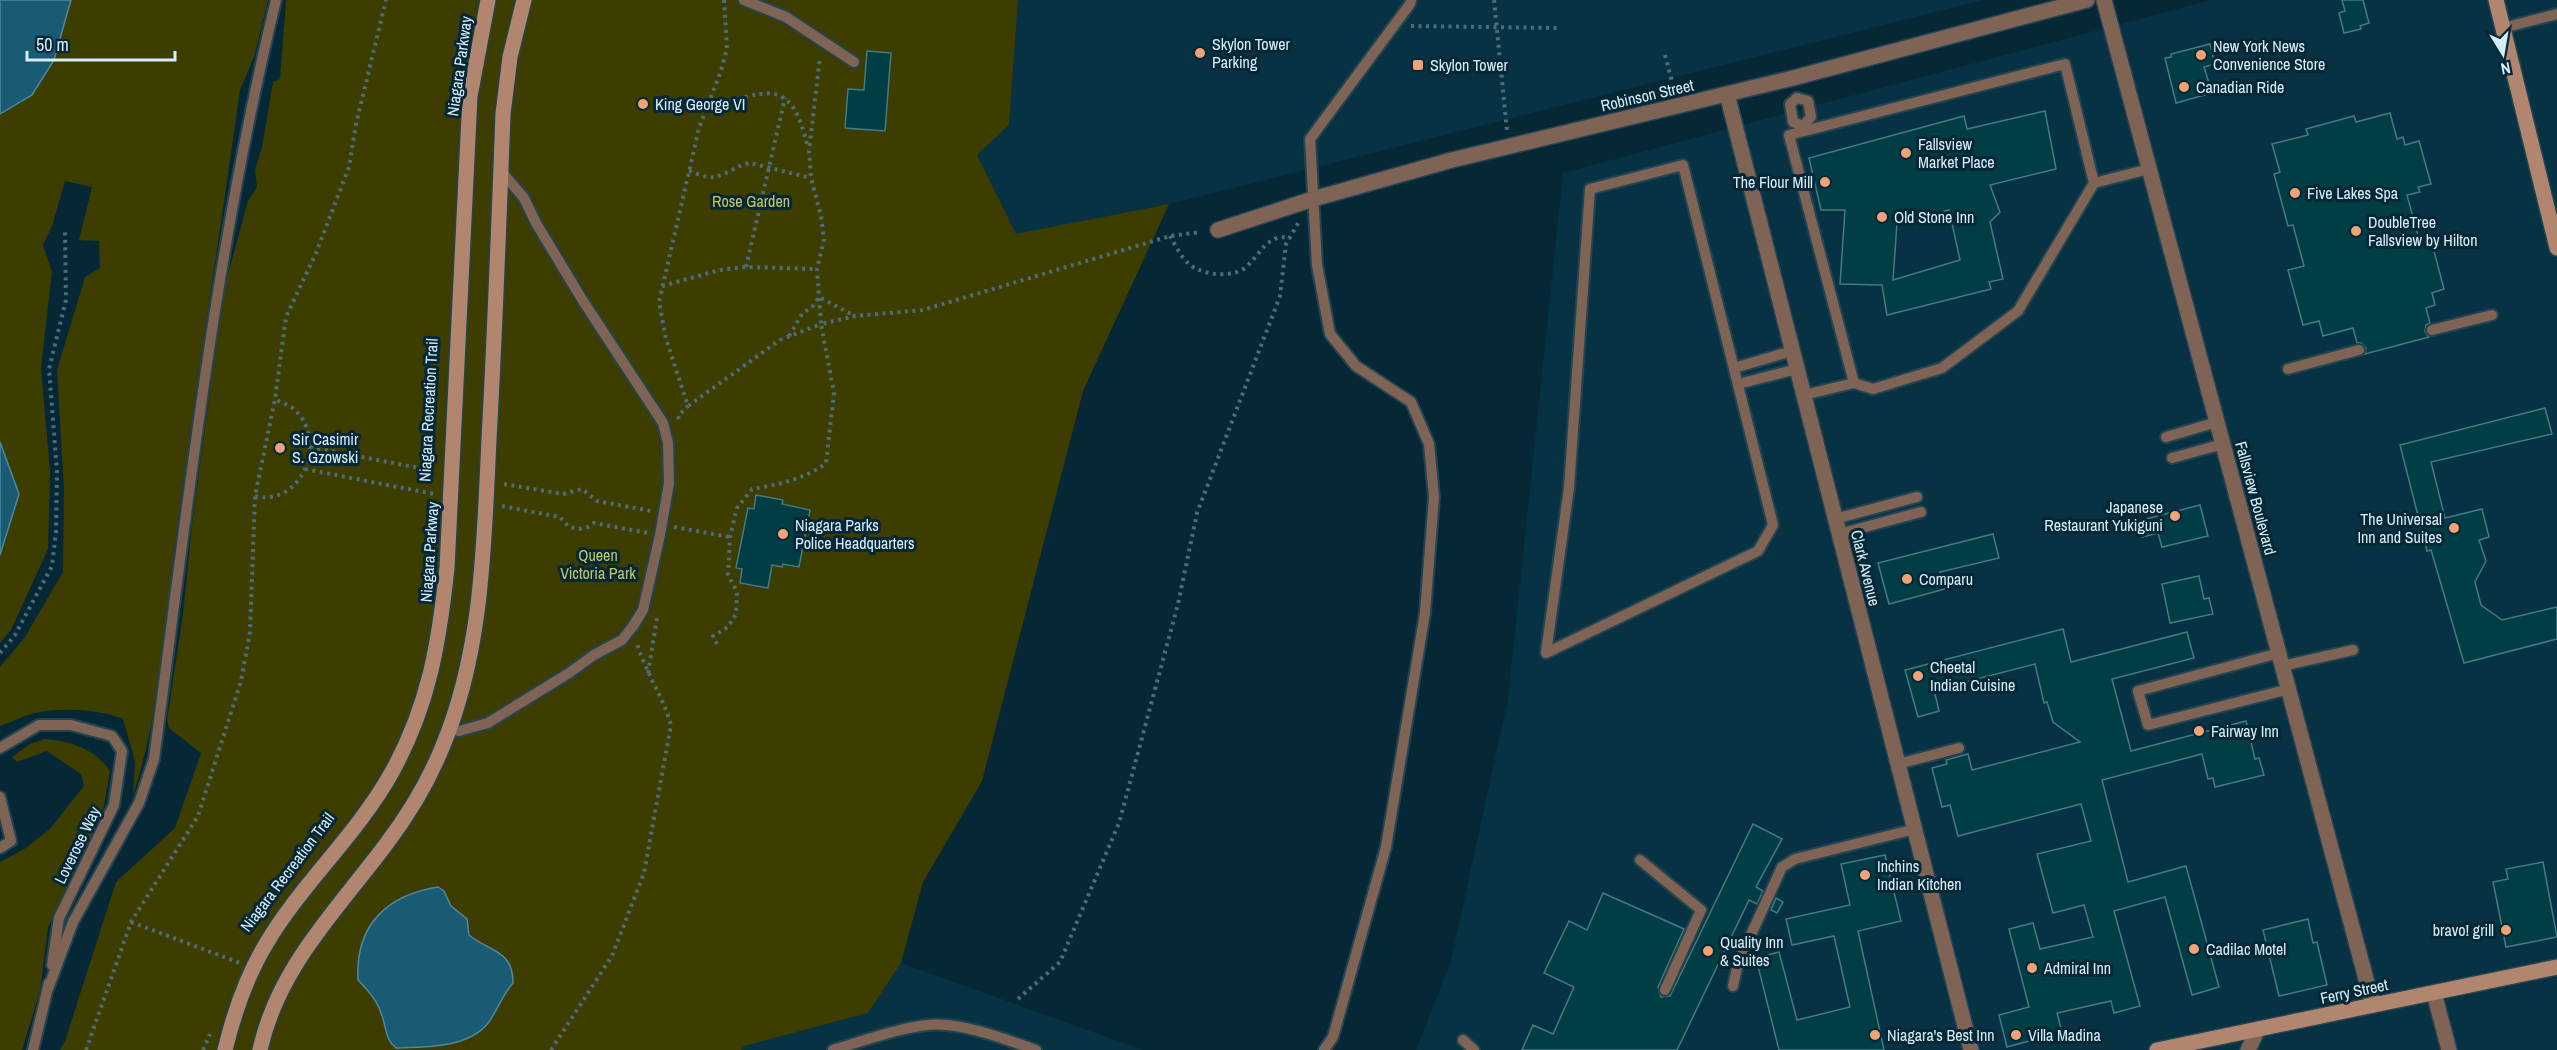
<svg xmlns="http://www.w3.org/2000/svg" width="2557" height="1050" font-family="'Archivo Narrow',sans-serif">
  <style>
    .built { fill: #063243 }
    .green { fill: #3d3d00 }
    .water { fill: #195a75; stroke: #52869d; stroke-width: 1.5 }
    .building { fill: #003d45; stroke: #457a83; stroke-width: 1.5; fill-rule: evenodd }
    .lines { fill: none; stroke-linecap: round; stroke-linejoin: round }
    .lane-casing { stroke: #234451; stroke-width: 14 }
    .street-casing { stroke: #234451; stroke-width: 18 }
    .secondary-casing { stroke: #234451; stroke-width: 18 }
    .path { stroke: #4d6b79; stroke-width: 4; stroke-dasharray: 3 4.5; stroke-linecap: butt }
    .lane { stroke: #7f6354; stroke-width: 10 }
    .street { stroke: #7f6354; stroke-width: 15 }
    .secondary { stroke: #b2866e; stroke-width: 15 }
    .poi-dot { fill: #efa377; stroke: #062836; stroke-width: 2 }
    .labels { text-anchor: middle; stroke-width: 6; stroke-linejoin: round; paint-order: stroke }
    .poi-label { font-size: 16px; fill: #d7eefa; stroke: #062836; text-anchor: start }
    .street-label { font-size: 16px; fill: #d7eefa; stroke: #062836 }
    .park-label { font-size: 16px; fill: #c5c761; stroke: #062836 }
  </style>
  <rect width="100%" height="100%" fill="#062836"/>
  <g class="built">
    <polygon points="1018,0 1983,0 1169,204 1016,235 977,155 1009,125"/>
    <polygon points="2211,0 2557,0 2557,1050 1416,1050 1451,961 1508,699 1563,173"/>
    <polygon points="901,963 1143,1050 741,1050 744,1046 868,1013"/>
  </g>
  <g class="green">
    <path d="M71,0H268L254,57L240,90C220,234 197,378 178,522C165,613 162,708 133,795L135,761L123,719C98,709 66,708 40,712C26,714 13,722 0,726V667L25,637L63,572L64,489L57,370L85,277L100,268L99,241L79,240L92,187L65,181L52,226L43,245L52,272L41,367L50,471L48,549L11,630L0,643V555L19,494L0,442V114L32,95L54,60Z"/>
    <polygon points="286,0 1018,0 1009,125 977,155 1016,234 1169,204 1083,391 982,781 923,882 901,963 868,1013 744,1046 741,1050 60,1050 65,1041 116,882 175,828 201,753 169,728 167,720 183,614 192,524 224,289 248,201 257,187 255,170 262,147 273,82 280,79"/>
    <path d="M45,739C71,741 95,749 110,771L103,811L85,854L48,927L40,991L22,1050H0V862L26,848L50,829L84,786L81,774L47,751L17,762L12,757L30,744Z"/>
  </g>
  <g class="water">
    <polygon points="0,0 71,0 54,60 32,95 0,114"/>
    <polygon points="0,442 19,494 0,555"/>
    <path d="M438,887L444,891L451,906L467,919L469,935C489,952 513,949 513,983C502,995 498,1010 488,1023C469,1048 425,1047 396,1048C384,1038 387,1027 381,1013C377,1000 367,989 358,980C355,925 387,895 438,887Z"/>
  </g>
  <g class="building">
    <polygon points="2342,0 2363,0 2369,23 2360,26 2361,29 2344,33 2339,13 2345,11"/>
    <polygon points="2210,44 2215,64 2204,67 2212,93 2176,103 2165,58 2171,57 2171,54"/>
    <polygon points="867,51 891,53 885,131 845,128 848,89 864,90"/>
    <path d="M2045,111L2056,169L1990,185L2000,212L1990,222L2003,279L1989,282L1991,289L1887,315L1882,285L1840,284L1845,210H1821L1809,158L1964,116L1967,129ZM1949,210L1960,260L1893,280L1897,223Z"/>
    <polygon points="2390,113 2397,139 2403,137 2405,145 2419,141 2431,184 2418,187 2420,192 2407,195 2419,239 2430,236 2444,289 2432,293 2435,305 2426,308 2430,323 2426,325 2425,331 2429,337 2365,354 2366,348 2361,343 2357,343 2353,328 2323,336 2319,321 2303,325 2288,270 2304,266 2293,225 2288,226 2274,174 2280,172 2272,144 2308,135 2306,129 2354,116 2356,122"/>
    <polygon points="2545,408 2552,434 2431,462 2445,518 2482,509 2489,537 2479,540 2486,561 2475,582 2481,605 2502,620 2557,607 2557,639 2464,663 2431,550 2427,551 2400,445"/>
    <polygon points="756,495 783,500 782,504 810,510 799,567 783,564 782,567 772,565 768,588 740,583 742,569 736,568 748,508 754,509"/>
    <polygon points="2200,505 2208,536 2162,547 2158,533 2142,537 2138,521"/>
    <polygon points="1993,534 1999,558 1940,572 1945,589 1889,604 1878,563"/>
    <polygon points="2199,576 2204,599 2209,598 2213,614 2170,623 2162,584"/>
    <polygon points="2063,629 2071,662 2187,632 2194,658 2112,679 2131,751 2246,721 2255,759 2259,758 2264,775 2215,787 2213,778 2208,779 2202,754 2102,780 2128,882 2186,866 2219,987 2192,995 2165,897 2114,911 2140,1006 2114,1013 2111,1001 2057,1013 2062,1032 2007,1047 1999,1015 2029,1007 2009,929 2033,923 2040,949 2093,937 2084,905 2053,913 2037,854 2091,841 2081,804 1958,836 1950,805 1942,807 1932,768 1947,764 1946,760 1968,754 1972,770 2080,742 2053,722 2047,702 2044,703 2035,664 1934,690 1939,711 1918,717 1905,670"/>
    <polygon points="1753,824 1782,839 1756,887 1763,891 1757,904 1749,900 1677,1050 1522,1050 1533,1025 1553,1034 1574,987 1544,973 1569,921 1587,930 1603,893 1684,929 1658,987 1661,997 1670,996"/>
    <polygon points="1885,855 1901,921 1858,931 1884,1050 1779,1050 1756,958 1779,952 1797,1020 1850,1007 1834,936 1792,945 1786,919 1850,905 1841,864"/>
    <polygon points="2543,862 2557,937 2506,947 2493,882 2508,879 2506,869"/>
    <polygon points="1776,898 1783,902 1777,913 1771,910"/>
    <polygon points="2308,919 2313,943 2317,942 2327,985 2279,996 2263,930"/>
  </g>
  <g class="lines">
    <g class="lane-casing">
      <g id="lane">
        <polyline points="744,0 786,17 854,62"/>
        <polyline points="2503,28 2557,14"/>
        <polygon points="2065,64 2094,183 2018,311 1942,368 1873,389 1854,383 1789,135"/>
        <polyline points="1797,98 1808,101 1811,117 1803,126"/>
        <polyline points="1797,98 1790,104 1793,122 1803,126"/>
        <polygon points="1683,165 1773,525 1758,551 1546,653 1569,488 1590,189"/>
        <polyline points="2094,183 2149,169"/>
        <polyline points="2432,330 2492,315"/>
        <polyline points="1734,368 1792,351"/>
        <polyline points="2288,369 2359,350"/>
        <polyline points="1738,384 1797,369"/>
        <polyline points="1804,395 1854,383"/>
        <polyline points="2166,437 2217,422"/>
        <polyline points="2172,458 2223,444"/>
        <polyline points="1835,519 1917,497"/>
        <polyline points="1839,534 1921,512"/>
        <polyline points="2279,653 2138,691 2148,725 2289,689"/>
        <polyline points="2282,666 2353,650"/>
        <polyline points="450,728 459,731 488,723 569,673 594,655 622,640 633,626 643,610 660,535 669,483 668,443 663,423 583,301 536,223 524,198 501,171"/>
        <polyline points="0,748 39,725 71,725 112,736 122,751 114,805 59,918 52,965"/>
        <polyline points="1898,764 1959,748"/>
        <polyline points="0,797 11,841 0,848"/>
        <polyline points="1640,860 1701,910 1665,990"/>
        <polyline points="1733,986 1738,963 1782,867 1795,859 1915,829"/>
        <path d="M48,989L73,922L139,803L154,759C188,505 215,249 276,0"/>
        <polyline points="1463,1040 1474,1050"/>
        <polyline points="33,1050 49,983"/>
        <path d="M833,1050C863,1041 916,1021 947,1025C976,1028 1008,1040 1036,1050"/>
        <polyline points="1324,1050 1333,1037 1386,847 1425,613 1434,497 1429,444 1411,402 1356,366 1330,334 1317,265 1310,139 1410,4 1411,0"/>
      </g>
    </g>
    <g class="street-casing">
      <g id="street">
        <polyline points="2104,0 2373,1005"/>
        <polyline points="1727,94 1971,1050"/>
        <polyline points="1218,230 1313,199 1452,160 1793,78 2087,0"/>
        <polyline points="2434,993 2449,1050"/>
        <polyline points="2248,1050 2258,1029"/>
      </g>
    </g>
    <g class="secondary-casing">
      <g id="secondary">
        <polyline points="2496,0 2557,248"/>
        <path d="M225,1050C234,1013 246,977 266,944C302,883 357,835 392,772C429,705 439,643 447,568L470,96L488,0"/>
        <path d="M260,1050C278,967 338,909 387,843C409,814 428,782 442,748C483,651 484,543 489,439C495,331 499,222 503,114L510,57L524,0"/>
        <polyline points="2157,1050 2557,967"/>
      </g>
    </g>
    <g class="path">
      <polyline points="724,0 727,48 721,71 699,128 659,302 666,339 688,406 780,340 821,324 817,269 824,240 821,216 811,178 809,151 820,57"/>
      <polyline points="1494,0 1507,131"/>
      <polyline points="1411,26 1557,28"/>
      <polyline points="1665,55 1674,89"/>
      <path d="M708,105C765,96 790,70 808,148"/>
      <path d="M689,171C695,173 702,176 708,177C722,179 736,165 750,163L811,178"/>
      <path d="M1170,236C1175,245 1181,257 1189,264C1202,275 1232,279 1246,267C1261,254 1267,233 1290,238"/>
      <polyline points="746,267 785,98"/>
      <polyline points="662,286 720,270 746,267 817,269"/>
      <polyline points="789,336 802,314 813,306 819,297 855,316"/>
      <polyline points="679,419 678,416 688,406"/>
      <polyline points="310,447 435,471"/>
      <polyline points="305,469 434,494"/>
      <polyline points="504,484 563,494 582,489 597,501 651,511"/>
      <path d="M255,496C302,507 328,441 295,410C290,405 281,403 275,399"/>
      <polyline points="502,506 560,517 569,527 579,529 588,527 594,523 648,533"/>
      <polyline points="674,527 730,537"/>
      <path d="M717,644L713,636L728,627L736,614L737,592L728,575L730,537L737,508L752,489C776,485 806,479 826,463L834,393L821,324L855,316L923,310L1170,236L1201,232"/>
      <polyline points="0,653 15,635 52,566 56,532 57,471 49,369 66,300 65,232"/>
      <polyline points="648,673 657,618"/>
      <polyline points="131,922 240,963"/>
      <polyline points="1018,999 1060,962 1119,823 1178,604 1197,513 1280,296 1286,244 1300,220"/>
      <polyline points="86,1050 131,922 198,816 241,681 250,632 255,496 275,399 286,317 316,253 349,167 356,124 386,0"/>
      <polyline points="203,1050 210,1034"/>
      <path d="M551,1050L612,956L644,873L671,725C663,696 645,672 637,643"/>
    </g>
    <use href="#lane" class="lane"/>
    <use href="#street" class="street"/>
    <use href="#secondary" class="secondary"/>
  </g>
  <g class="poi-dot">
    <circle cx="1200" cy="53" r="6"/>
    <circle cx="2201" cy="55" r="6"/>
    <rect x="1412" y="59" width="12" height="12" rx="3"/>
    <circle cx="2184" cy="87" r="6"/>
    <circle cx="643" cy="104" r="6"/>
    <circle cx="1906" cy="153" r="6"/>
    <circle cx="1825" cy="182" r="6"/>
    <circle cx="2295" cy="193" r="6"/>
    <circle cx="1882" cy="217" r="6"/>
    <circle cx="2356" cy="231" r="6"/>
    <circle cx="280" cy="448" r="6"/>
    <circle cx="2175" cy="516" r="6"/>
    <circle cx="2454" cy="528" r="6"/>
    <circle cx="783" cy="534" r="6"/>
    <circle cx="1907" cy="579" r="6"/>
    <circle cx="1918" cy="676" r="6"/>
    <circle cx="2199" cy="731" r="6"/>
    <circle cx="1865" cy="875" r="6"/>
    <circle cx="2506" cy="930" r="6"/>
    <circle cx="2194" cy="949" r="6"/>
    <circle cx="1708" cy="951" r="6"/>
    <circle cx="2032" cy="968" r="6"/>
    <circle cx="1875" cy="1035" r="6"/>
    <circle cx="2016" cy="1035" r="6"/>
  </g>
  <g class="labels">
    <g class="poi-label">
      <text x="1212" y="50">Skylon Tower<tspan x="1212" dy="18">Parking</tspan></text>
      <text x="2213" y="52">New York News<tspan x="2213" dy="18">Convenience Store</tspan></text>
      <text x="1430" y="71">Skylon Tower</text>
      <text x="2196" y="93">Canadian Ride</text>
      <text x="655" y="110">King George VI</text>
      <text x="1918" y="150">Fallsview<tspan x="1918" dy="18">Market Place</tspan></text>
      <text x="1813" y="188" text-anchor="end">The Flour Mill</text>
      <text x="2307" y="199">Five Lakes Spa</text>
      <text x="1894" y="223">Old Stone Inn</text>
      <text x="2368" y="228">DoubleTree<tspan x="2368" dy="18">Fallsview by Hilton</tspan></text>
      <text x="292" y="445">Sir Casimir<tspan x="292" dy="18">S. Gzowski</tspan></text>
      <text x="2163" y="513" text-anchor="end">Japanese<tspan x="2163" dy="18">Restaurant Yukiguni</tspan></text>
      <text x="2442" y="525" text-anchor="end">The Universal<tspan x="2442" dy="18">Inn and Suites</tspan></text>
      <text x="795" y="531">Niagara Parks<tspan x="795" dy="18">Police Headquarters</tspan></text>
      <text x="1919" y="585">Comparu</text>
      <text x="1930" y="673">Cheetal<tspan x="1930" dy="18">Indian Cuisine</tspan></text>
      <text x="2211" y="737">Fairway Inn</text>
      <text x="1877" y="872">Inchins<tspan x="1877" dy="18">Indian Kitchen</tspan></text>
      <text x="2494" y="936" text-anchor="end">bravo! grill</text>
      <text x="1720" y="948">Quality Inn<tspan x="1720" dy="18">&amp; Suites</tspan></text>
      <text x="2206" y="955">Cadilac Motel</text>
      <text x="2044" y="974">Admiral Inn</text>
      <text x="1887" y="1041">Niagara's Best Inn</text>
      <text x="2028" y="1041">Villa Madina</text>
    </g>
    <g class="street-label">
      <text transform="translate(459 66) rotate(-82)" y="6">Niagara Parkway</text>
      <text transform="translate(1647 95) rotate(-13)" y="6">Robinson Street</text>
      <text transform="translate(428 410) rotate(-87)" y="6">Niagara Recreation Trail</text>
      <text transform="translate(2256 498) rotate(75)" y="6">Fallsview Boulevard</text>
      <text transform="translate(429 552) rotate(-86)" y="6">Niagara Parkway</text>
      <text transform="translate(1866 568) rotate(76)" y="6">Clark Avenue</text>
      <text transform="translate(77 845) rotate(-64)" y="6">Loverose Way</text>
      <text transform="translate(287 872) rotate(-53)" y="6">Niagara Recreation Trail</text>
      <text transform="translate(2354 991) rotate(-12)" y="6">Ferry Street</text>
    </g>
    <g class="park-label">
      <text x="751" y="207">Rose Garden</text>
      <text x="598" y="561">Queen<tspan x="598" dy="18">Victoria Park</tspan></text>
    </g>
  </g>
  <g transform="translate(2503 54) rotate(169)" stroke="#062836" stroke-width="4.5" paint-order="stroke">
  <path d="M0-4.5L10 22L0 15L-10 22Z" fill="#d7eefa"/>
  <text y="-9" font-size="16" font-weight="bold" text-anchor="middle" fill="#d7eefa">N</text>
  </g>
  <path d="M27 51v9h148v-9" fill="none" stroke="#d7eefa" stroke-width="3"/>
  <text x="36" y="51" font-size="18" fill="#d7eefa" stroke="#062836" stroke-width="4.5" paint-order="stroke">50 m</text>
</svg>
